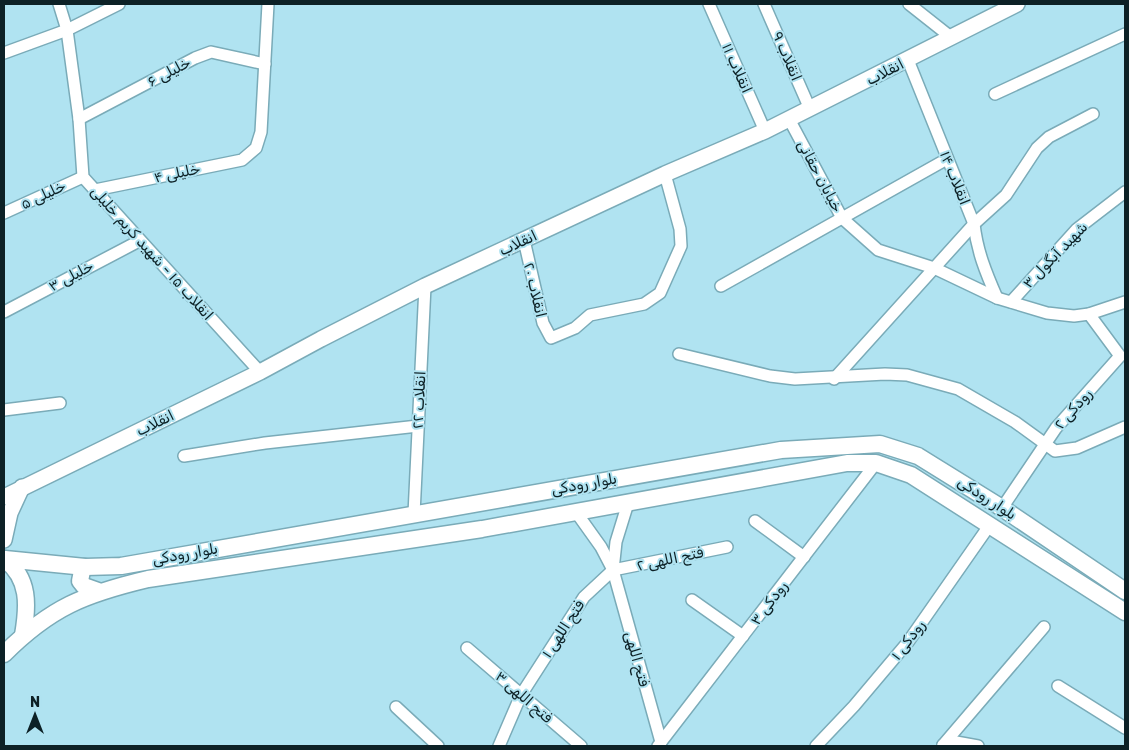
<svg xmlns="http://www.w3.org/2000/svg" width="1129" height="750" font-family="Rubik,'Noto Sans Arabic',sans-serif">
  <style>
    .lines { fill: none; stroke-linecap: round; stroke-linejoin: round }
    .minor-casing { stroke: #7aabb8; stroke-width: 14 }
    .tertiary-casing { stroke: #7aabb8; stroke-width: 18 }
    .secondary-casing { stroke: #7aabb8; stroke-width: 19 }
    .minor { stroke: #fff; stroke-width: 11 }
    .tertiary { stroke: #fff; stroke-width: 15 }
    .secondary { stroke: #fff; stroke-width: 16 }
    .labels { text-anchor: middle; stroke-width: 4; stroke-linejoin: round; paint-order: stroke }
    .street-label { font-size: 15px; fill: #0d2126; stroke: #b0e3f1 }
  </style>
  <rect width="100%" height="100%" fill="#b0e3f1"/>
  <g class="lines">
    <g class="minor-casing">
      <g id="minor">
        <polyline points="59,4 67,30 79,119 83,177 260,372"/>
        <polyline points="709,4 765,131"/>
        <polyline points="764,4 810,109"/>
        <polyline points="909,4 952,38"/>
        <polyline points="4,53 67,30 119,4"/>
        <path d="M908,60L974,224C977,251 986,273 997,298"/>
        <polyline points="995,94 1125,34"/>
        <polyline points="79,119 195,58 211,52 265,64"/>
        <polyline points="789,119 842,218 878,250 934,268 997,298 1047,313 1074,316 1089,314 1125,302"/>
        <polyline points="95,190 242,160 256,148 261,132 268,4"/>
        <polyline points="4,213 83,177"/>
        <polyline points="524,240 543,323 551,338 575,328 590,315 644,304 660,293 681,246 680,229 665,174"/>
        <polyline points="721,286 947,159"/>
        <polyline points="1011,302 1077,229 1125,192"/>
        <polyline points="4,312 139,241"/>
        <polyline points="679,354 770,376 795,379 885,374 907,375 958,389 1015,422 1055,451 1077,448 1125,427"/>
        <polyline points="834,379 974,224 1006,195 1037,148 1049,137 1093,114"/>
        <polyline points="4,410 60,403"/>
        <polyline points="184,456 265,443 418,426"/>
        <polyline points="1002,508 1056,428 1120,356 1089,314"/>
        <polyline points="576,512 601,547 613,570 661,742"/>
        <polyline points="414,514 425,286"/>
        <polyline points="755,521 804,557"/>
        <polyline points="613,570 727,547"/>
        <polyline points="613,570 616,542 628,503"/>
        <polyline points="692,600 743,636"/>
        <polyline points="467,648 581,746"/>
        <polyline points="1058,686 1125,728"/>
        <polyline points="396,707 438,746"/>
        <polyline points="943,745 1044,627"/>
        <polyline points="943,745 956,742 978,746"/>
        <polyline points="499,746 521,695 584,597 613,570"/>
        <polyline points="658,746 876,463"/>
        <polyline points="816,746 854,706 908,642 989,526"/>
      </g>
    </g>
    <g class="tertiary-casing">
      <g id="tertiary">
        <polyline points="4,497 260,372 321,339 425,286 665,174 765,131 1017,4"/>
        <polyline points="4,540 10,513 22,487"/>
      </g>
    </g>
    <g class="secondary-casing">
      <g id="secondary">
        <path d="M4,559C30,578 28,606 23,635"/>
        <polyline points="5,559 85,567 121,566 781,450 880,444 918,456 1002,508 1125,591"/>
        <polyline points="85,567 82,571 80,581 84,586 98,591"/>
        <path d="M4,654C51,607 85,594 148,579L482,529L847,463H876L911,475L1125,612"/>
      </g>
    </g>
    <use href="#minor" class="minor"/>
    <use href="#tertiary" class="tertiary"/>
    <use href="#secondary" class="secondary"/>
  </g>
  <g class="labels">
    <g class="street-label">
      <text transform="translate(787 56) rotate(67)" y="5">انقلاب ۹</text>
      <text transform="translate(737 68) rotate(66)" y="5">انقلاب ۱۱</text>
      <text transform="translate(169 72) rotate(-28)" y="5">خلیلی ۶</text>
      <text transform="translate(885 72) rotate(-27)" y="5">انقلاب</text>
      <text transform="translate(177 173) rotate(-12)" y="5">خلیلی ۴</text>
      <text transform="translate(820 176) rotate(62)" y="5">خیابان حقانی</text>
      <text transform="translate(955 178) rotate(68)" y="5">انقلاب ۱۴</text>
      <text transform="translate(43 195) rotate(-25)" y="5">خلیلی ۵</text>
      <text transform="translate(518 243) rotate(-25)" y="5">انقلاب</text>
      <text transform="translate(152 253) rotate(48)" y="5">انقلاب ۱۵ - شهید کریم خلیلی</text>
      <text transform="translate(1055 255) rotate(-46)" y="5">شهید آبگول ۳</text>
      <text transform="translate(71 276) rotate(-28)" y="5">خلیلی ۳</text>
      <text transform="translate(535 290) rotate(77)" y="5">انقلاب ۲۰</text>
      <text transform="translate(419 400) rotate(-87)" y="5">انقلاب ۲۲</text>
      <text transform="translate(1073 409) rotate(-49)" y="5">رودکی ۲</text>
      <text transform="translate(155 423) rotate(-26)" y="5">انقلاب</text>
      <text transform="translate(584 484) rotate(-10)" y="5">بلوار رودکی</text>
      <text transform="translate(987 498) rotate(33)" y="5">بلوار رودکی</text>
      <text transform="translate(185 554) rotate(-10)" y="5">بلوار رودکی</text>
      <text transform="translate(670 559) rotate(-12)" y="5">فتح اللهی ۲</text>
      <text transform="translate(769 603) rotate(-53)" y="5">رودکی ۳</text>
      <text transform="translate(563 629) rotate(-57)" y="5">فتح اللهی ۱</text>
      <text transform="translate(908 640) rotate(-53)" y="5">رودکی ۱</text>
      <text transform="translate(637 659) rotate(74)" y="5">فتح اللهی</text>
      <text transform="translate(524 697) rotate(41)" y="5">فتح اللهی ۳</text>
    </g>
  </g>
  <rect width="1129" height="750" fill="none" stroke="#0d2126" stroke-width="10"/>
  <g transform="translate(35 715)" stroke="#b0e3f1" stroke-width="4" paint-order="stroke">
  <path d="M0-4L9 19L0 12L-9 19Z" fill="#0d2126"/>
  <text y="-8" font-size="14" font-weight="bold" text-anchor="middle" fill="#0d2126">N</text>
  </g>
</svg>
